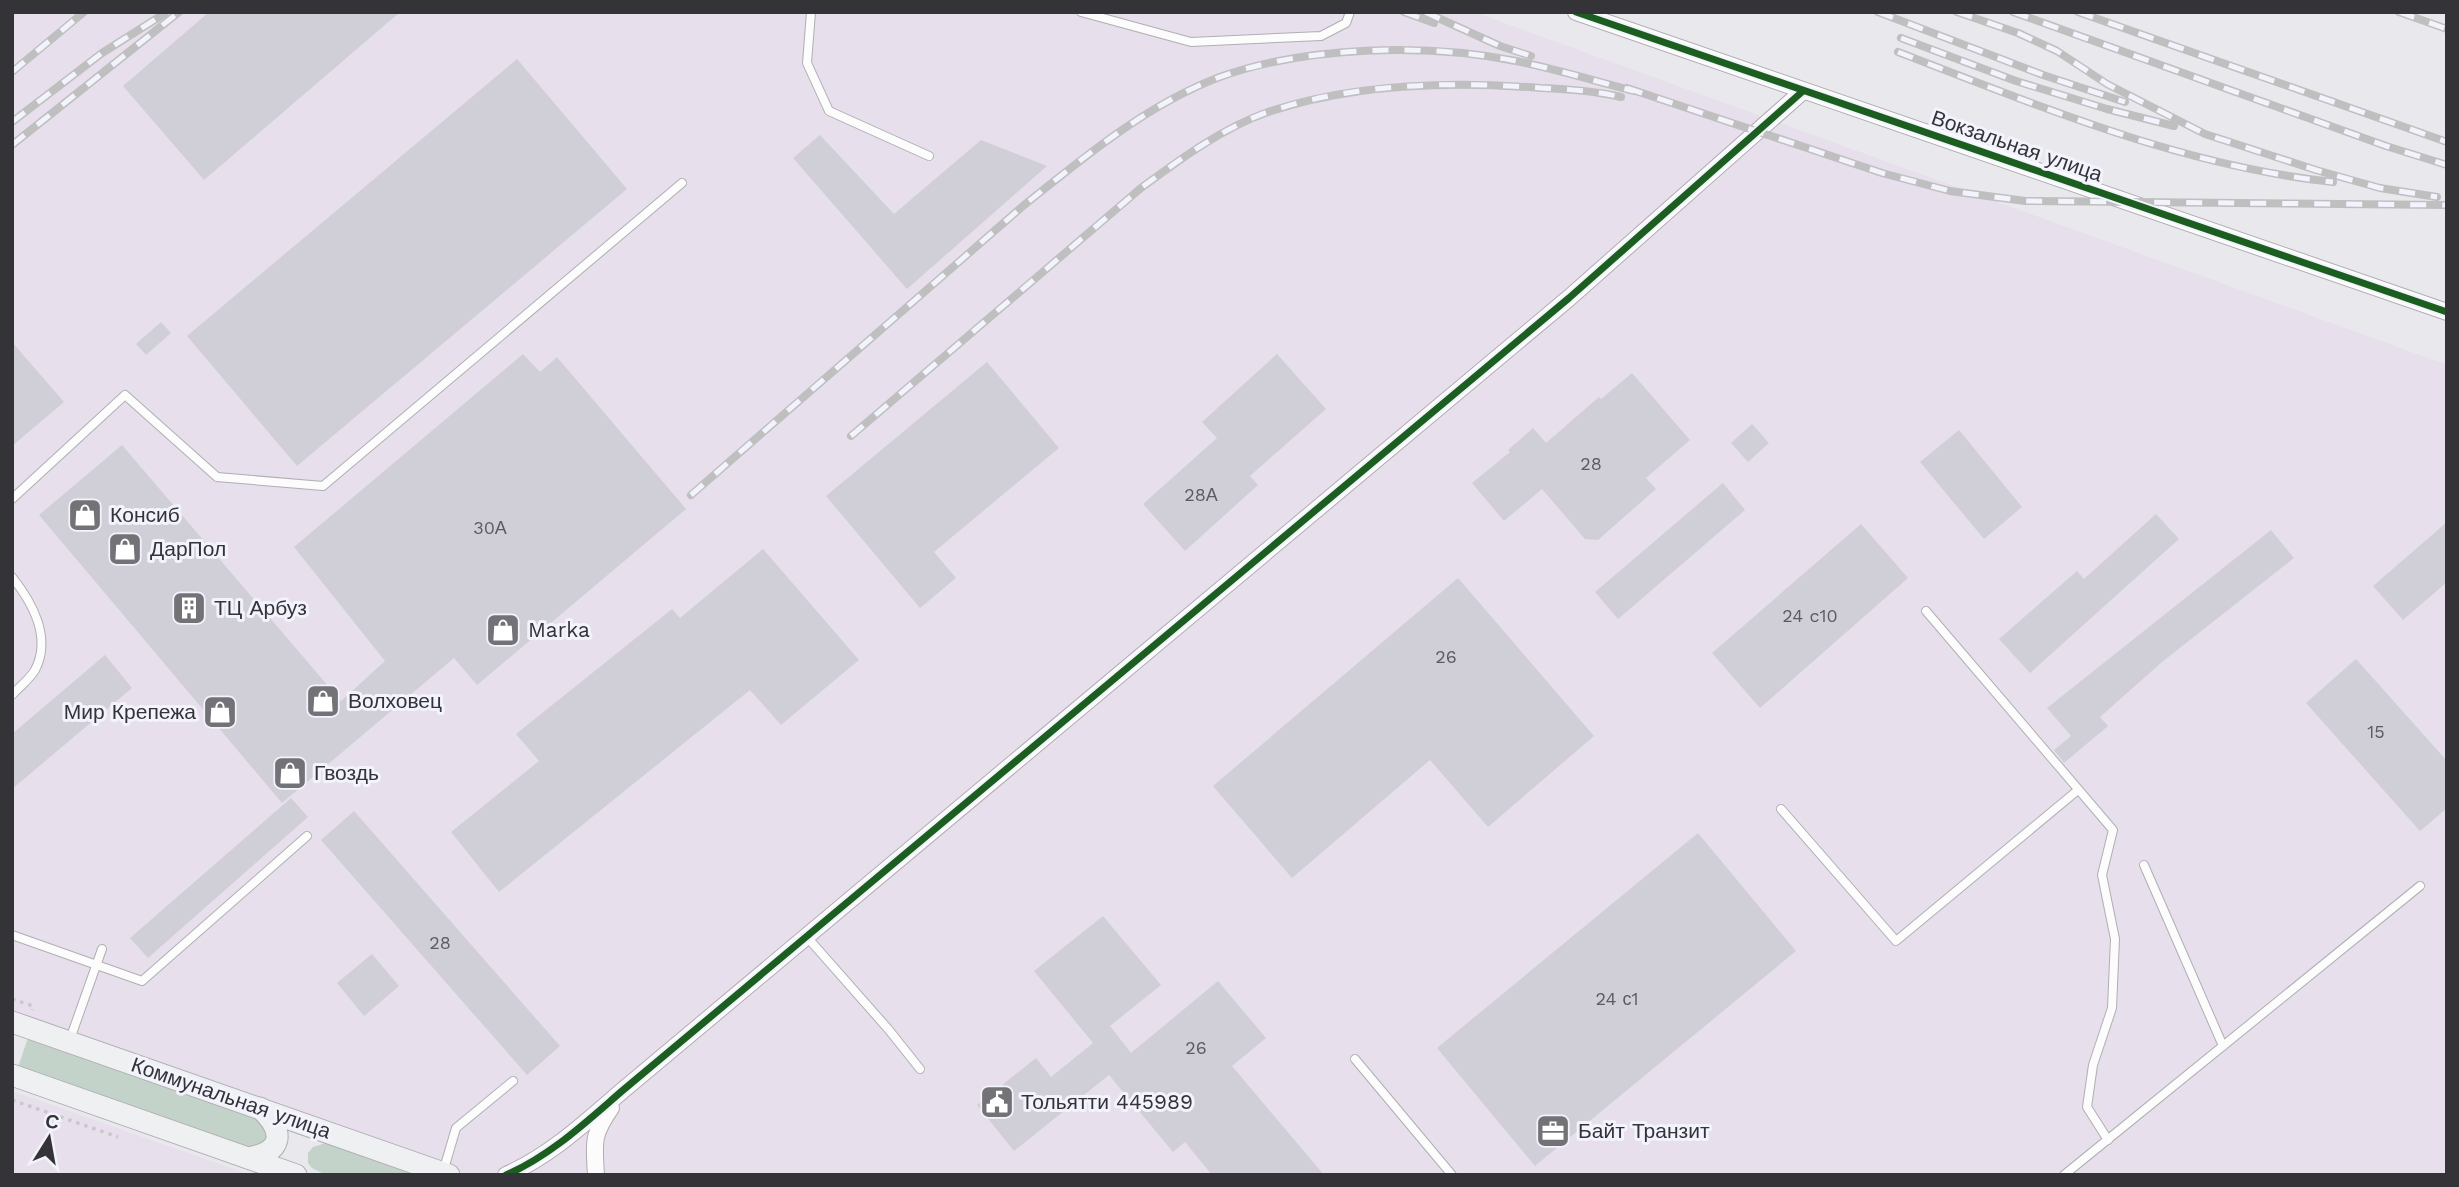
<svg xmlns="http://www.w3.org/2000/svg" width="2459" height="1187" font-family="'Work Sans',sans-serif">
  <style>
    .industrial { fill: #e7dfeb }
    .green { fill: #c3d3c9 }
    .building { fill: #d0cfd8 }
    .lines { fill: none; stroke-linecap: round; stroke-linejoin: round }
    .lane-casing { stroke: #afafb3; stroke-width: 10 }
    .street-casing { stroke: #afafb3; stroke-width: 18 }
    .secondary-casing { stroke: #afafb3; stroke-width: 23 }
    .path { stroke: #c9c9cc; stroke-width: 3.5; stroke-dasharray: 3.5 5; stroke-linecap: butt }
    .lane { stroke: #fcfcfc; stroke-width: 8 }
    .street { stroke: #fcfcfc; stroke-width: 16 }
    .secondary { stroke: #eef0f2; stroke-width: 21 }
    .rail-casing { stroke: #bfbfc0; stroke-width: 8 }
    .rail { stroke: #f3f3fd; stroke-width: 5; stroke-dasharray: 16; stroke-linecap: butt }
    .cycleway-casing { stroke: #f3f3fd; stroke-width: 11 }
    .cycleway { stroke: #1b5e20; stroke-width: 7 }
    .labels { text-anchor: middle; stroke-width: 6; stroke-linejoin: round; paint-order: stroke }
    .number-label { font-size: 18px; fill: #5b5b60 }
    .street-label { font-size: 21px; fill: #343438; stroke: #f3f3fd }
    .poi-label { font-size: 21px; fill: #343438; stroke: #f3f3fd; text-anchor: start }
  </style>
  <rect width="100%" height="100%" fill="#e8e8ed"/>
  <g class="industrial">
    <polygon points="12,12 1474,12 2447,365 2447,1175 465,1175 12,1014"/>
    <polygon points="12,1091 250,1175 12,1175"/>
  </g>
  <g class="green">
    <polygon points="28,1038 259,1118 267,1123 268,1139 251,1149 18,1067"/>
    <polygon points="329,1142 422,1175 326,1175 312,1168 308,1163 308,1153 313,1147"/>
  </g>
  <g class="building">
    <polygon points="209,12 400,12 204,180 123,86"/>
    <polygon points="517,59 627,189 297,466 187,336"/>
    <polygon points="820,135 894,214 981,140 1047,166 907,289 793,158"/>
    <polygon points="161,322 171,333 146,355 136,344"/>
    <polygon points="12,342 64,402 12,446"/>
    <polygon points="523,354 540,372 557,357 686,509 477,685 454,658 282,803 39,515 122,445 341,701 385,661 294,547"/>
    <polygon points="1277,354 1326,409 1250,476 1258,485 1185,551 1143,504 1217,438 1202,422"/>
    <polygon points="987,362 1059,448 934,552 956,578 920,608 826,496"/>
    <polygon points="1632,373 1690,440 1646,478 1656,489 1598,540 1585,539 1542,489 1504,521 1472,483 1510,452 1508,450 1533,428 1546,443 1599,397 1601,399"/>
    <polygon points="1752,424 1769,443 1748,462 1731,443"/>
    <polygon points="1959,430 2022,507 1984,539 1920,462"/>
    <polygon points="1723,483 1745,510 1618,619 1595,592"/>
    <polygon points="2156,514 2179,539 2030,673 1999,639 2077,571 2084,579"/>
    <polygon points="2447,522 2447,582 2403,620 2373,586"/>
    <polygon points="1861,524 1908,578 1760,708 1712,653"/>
    <polygon points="2271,530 2294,558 2162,662 2100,717 2108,726 2064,763 2054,750 2071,736 2047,708"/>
    <polygon points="763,549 859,660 781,725 750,690 499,892 451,832 539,761 516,734 672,609 680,618"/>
    <polygon points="1458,578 1594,736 1488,827 1430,760 1292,878 1213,786"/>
    <polygon points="105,655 132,688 12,789 12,734"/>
    <polygon points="2356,659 2447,761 2447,808 2420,831 2306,703"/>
    <polygon points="291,798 308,817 148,958 130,938"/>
    <polygon points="354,811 560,1046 527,1075 321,840"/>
    <polygon points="1698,833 1796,951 1535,1166 1437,1048"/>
    <polygon points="1103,916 1161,985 1110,1026 1131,1053 1218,981 1266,1038 1232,1066 1324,1175 1212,1175 1185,1142 1173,1152 1109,1075 1014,1151 977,1105 1036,1058 1051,1077 1093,1043 1034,971"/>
    <polygon points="372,954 399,986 364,1016 337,983"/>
  </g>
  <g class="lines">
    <g class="lane-casing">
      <g id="lane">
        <polyline points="811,12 807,63 829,111 929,156"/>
        <polyline points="1081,12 1191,42 1321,36 1346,23 1350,12"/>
        <polyline points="12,499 125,395 217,477 323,486 682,183"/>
        <path d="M12,577C32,602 52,638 35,670C30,679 19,687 12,695"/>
        <polyline points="1926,611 2113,830 2102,875 2115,939 2112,1008 2093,1065 2087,1107 2108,1140"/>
        <polyline points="1781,809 1896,941 2078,790"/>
        <polyline points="2144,865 2223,1046"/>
        <polyline points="12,935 142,981 307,836"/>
        <polyline points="807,937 889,1030 920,1069"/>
        <polyline points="69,1042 102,949"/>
        <polyline points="1355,1059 1452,1175"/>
        <polyline points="443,1172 456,1128 513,1081"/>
        <polyline points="2064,1175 2420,886"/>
      </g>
    </g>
    <g class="street-casing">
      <g id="street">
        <polyline points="1576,12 2447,312"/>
        <path d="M506,1175C550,1156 586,1122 622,1091L1569,298L1803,91"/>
        <path d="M596,1175C594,1142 592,1135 611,1108"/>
      </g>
    </g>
    <g class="secondary-casing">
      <g id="secondary">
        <polyline points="12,1022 449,1175"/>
        <polyline points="12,1075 296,1175"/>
        <path d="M248,1158C284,1152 285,1131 260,1108"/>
      </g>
    </g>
    <g class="path">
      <polyline points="12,999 33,1006 32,1010"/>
      <polyline points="12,1100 118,1137"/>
    </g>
    <use href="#lane" class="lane"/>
    <use href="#street" class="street"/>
    <use href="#secondary" class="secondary"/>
    <g class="rail-casing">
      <g id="rail">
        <polyline points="1404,12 1434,23"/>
        <polyline points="1425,12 1500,46 1531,56"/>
        <polyline points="1878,12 2043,75 2125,102"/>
        <polyline points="1957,12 2018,33 2057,51 2107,84 2205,134 2316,170 2380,188 2437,197"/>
        <polyline points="2013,12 2386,146 2447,165"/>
        <polyline points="2078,12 2447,142"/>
        <polyline points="2399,12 2447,29"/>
        <polyline points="1901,38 2016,81 2107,109 2174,126"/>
        <path d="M1898,52C2039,106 2182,166 2333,182"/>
        <polyline points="12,72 84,12"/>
        <polyline points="1627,88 1882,173 1950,191 2025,201 2447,205"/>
        <polyline points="12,122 102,53 164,14"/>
        <polyline points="12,145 179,12"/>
        <path d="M851,436L1141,188C1179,160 1222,128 1268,112C1354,83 1452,81 1541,88C1568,89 1595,91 1621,97"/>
        <path d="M691,495L1023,206C1083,158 1145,106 1217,78C1303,46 1427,43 1516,61C1555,69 1595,81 1634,91"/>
      </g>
    </g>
    <use href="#rail" class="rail"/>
    <g class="cycleway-casing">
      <g id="cycleway">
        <polyline points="1576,12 2447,312"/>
        <path d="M506,1175C550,1156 586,1122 622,1091L1569,298L1803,91"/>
      </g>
    </g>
    <use href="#cycleway" class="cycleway"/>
  </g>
  <defs>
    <g id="shop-square" transform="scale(1.75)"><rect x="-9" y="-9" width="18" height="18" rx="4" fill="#737377" stroke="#f3f3fd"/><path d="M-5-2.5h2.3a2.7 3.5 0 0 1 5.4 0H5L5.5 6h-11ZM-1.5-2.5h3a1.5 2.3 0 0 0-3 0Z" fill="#fff"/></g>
    <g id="building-square" transform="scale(1.75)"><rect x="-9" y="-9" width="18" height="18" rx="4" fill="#737377" stroke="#f3f3fd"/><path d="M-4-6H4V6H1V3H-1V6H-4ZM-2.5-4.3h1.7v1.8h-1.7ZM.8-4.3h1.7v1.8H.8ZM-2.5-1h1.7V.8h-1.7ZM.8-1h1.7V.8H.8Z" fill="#fff"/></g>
    <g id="civic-square" transform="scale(1.75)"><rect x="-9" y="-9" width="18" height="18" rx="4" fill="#737377" stroke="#f3f3fd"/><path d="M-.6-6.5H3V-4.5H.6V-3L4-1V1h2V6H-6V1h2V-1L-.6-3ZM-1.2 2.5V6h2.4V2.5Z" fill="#fff"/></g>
    <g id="office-square" transform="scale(1.75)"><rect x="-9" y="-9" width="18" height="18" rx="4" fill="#737377" stroke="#f3f3fd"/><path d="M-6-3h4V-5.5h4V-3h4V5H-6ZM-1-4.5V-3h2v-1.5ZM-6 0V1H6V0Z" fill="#fff"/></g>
  </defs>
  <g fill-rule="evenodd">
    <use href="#shop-square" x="85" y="515"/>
    <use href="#shop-square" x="125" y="549"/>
    <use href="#building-square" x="189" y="608"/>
    <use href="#shop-square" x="503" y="630"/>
    <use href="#shop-square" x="323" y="701"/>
    <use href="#shop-square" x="220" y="712"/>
    <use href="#shop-square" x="290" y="773"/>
    <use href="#civic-square" x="997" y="1102"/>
    <use href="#office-square" x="1553" y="1131"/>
  </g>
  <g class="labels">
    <g class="number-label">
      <text x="1591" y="470">28</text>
      <text x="1201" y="501">28А</text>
      <text x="490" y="534">30А</text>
      <text x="1810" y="622">24 c10</text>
      <text x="1446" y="663">26</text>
      <text x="2376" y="738">15</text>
      <text x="440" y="949">28</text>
      <text x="1617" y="1005">24 с1</text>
      <text x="1196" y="1054">26</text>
    </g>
    <g class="street-label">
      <text transform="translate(2017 146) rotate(19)" y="7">Вокзальная улица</text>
      <text transform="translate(231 1098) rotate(19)" y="7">Коммунальная улица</text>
    </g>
    <g class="poi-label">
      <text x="110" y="522">Консиб</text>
      <text x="150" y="556">ДарПол</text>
      <text x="214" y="615">ТЦ Арбуз</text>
      <text x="528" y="637">Marka</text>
      <text x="348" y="708">Волховец</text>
      <text x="196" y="719" text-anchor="end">Мир Крепежа</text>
      <text x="314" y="780">Гвоздь</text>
      <text x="1021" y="1109">Тольятти 445989</text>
      <text x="1578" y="1138">Байт Транзит</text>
    </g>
  </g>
  <rect width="2459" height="1187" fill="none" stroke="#343438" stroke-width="28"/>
  <g transform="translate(49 1138) rotate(11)" stroke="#f3f3fd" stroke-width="5" paint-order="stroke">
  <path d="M0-5L12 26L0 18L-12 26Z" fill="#343438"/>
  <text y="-10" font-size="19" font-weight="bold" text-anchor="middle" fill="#343438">С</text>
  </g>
</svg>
